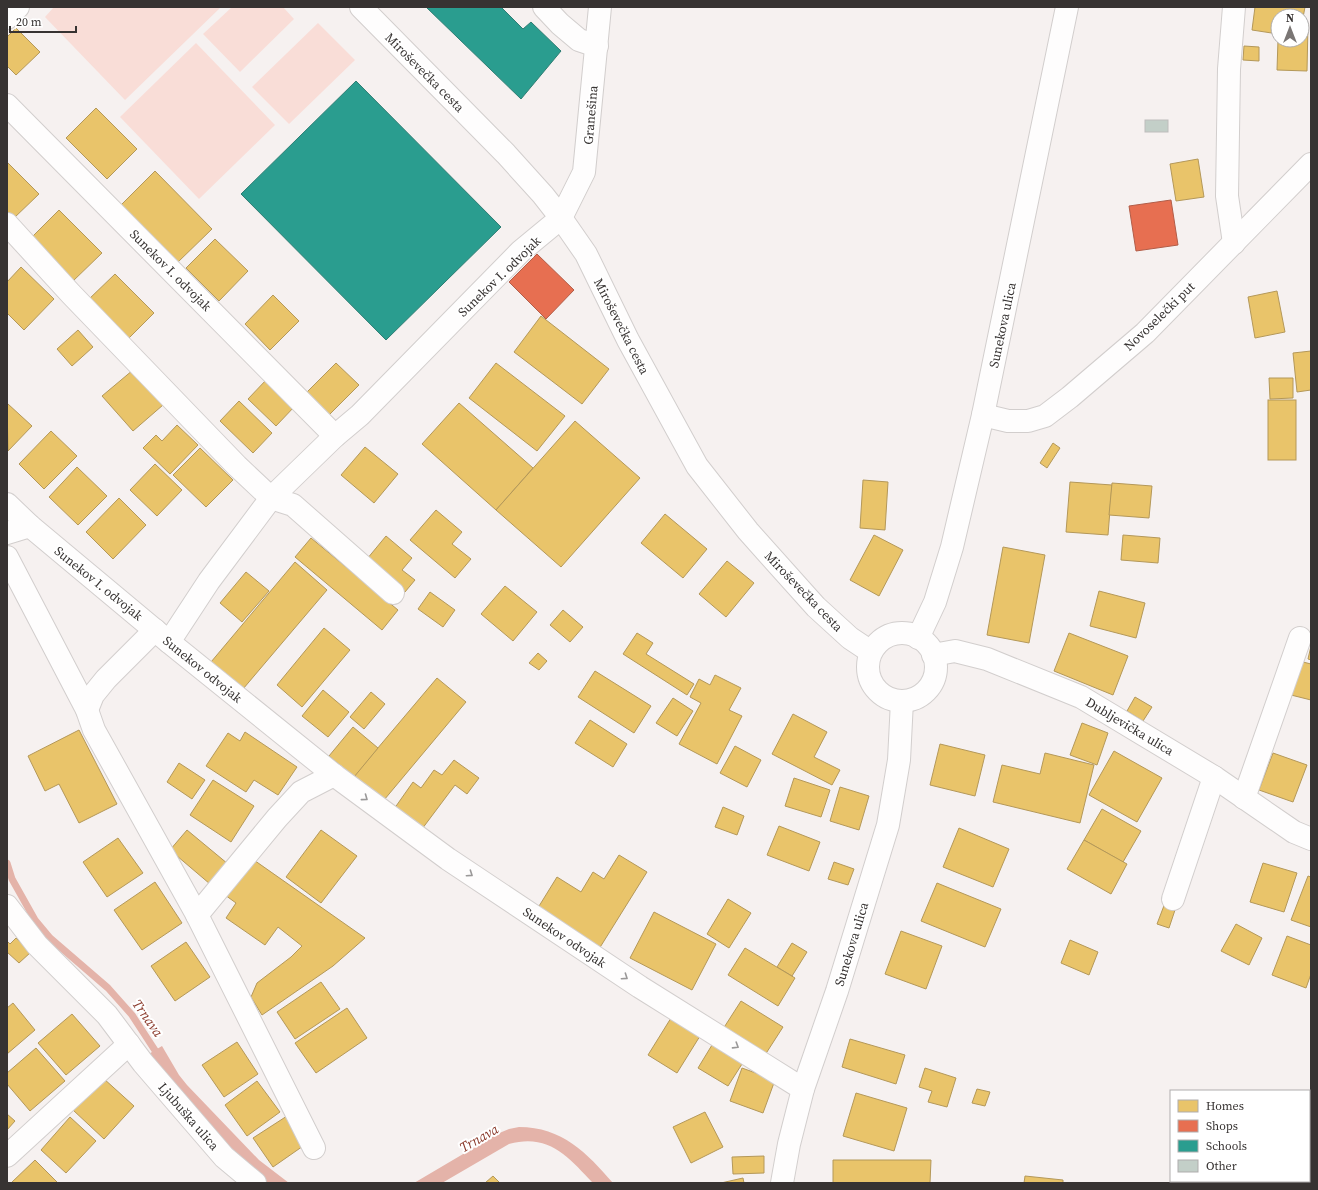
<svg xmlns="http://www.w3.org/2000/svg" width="1318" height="1190" font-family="'Source Serif 4',serif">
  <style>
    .green { fill: #f9ddd7 }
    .water { fill: #e4b3a9 }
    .homes { fill: #e9c46a; stroke: #b49859 }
    .shops { fill: #e76f51; stroke: #b25d48 }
    .schools { fill: #2a9d8f; stroke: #2e7d73 }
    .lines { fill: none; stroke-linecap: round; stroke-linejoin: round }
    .stream { stroke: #e4b3a9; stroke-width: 7 }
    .building { fill: #c3cfc8; stroke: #bebdbc }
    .minor-casing { stroke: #d2cecd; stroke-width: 24 }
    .major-casing { stroke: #d2cecd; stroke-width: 24 }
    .minor { stroke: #fefdfd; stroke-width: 22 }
    .major { stroke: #fefdfd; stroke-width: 22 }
    .oneway { stroke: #9a9898 }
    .labels { text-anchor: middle; stroke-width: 4; stroke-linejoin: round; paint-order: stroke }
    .street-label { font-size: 13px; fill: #373332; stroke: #fff }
    .water-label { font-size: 14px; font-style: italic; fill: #8a392a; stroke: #fff }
  </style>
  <rect width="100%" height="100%" fill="#f6f1f0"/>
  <g class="green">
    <polygon points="54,7 221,7 125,100 45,17"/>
    <polygon points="232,7 283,7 294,19 240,72 203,34"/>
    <polygon points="318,23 355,60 289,124 252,87"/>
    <polygon points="196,43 275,125 199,199 120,117"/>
  </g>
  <g class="water">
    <polygon points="162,1046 179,1075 187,1085 259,1160 289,1183 264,1183 242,1164 147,1055"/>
    <path d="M519,1127C562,1127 587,1153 613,1183H593C568,1157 549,1133 509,1144L442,1183H414L497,1134L509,1129Z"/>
  </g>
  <g class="homes">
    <polygon points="1255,7 1305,7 1302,23 1308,24 1307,71 1277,70 1278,40 1302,40 1302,16 1278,16 1278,34 1252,30"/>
    <polygon points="16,28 40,52 16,75 7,66 7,37"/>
    <polygon points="1244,46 1259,47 1259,61 1243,60"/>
    <polygon points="96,108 137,149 107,179 66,138"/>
    <polygon points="1198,159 1204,197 1176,201 1170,164"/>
    <polygon points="7,162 39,194 13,219 7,213"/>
    <polygon points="155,171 212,229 177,263 120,206"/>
    <polygon points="59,210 102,253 72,282 29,240"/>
    <polygon points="215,239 248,271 219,301 186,268"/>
    <polygon points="21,267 54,299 24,330 7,313 7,282"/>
    <polygon points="115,274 154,313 128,339 88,300"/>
    <polygon points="1277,291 1285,332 1255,338 1248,297"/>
    <polygon points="273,295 299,321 270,350 245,324"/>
    <polygon points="541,316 609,369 582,404 514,352"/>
    <polygon points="78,330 93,347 72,366 57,349"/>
    <polygon points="1311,351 1311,390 1297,392 1293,353"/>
    <polygon points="336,363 359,385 329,415 306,393"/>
    <polygon points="496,363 565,416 537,451 469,398"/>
    <polygon points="133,370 163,405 133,431 102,396"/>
    <polygon points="1269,378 1293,378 1293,398 1270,399"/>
    <polygon points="267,379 295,406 276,426 248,399"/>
    <rect x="1268" y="400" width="28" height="60"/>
    <polygon points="239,401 272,433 253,453 220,421"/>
    <polygon points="459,403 533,468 496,510 422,444"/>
    <polygon points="7,404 8,404 32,426 8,451"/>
    <polygon points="575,421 640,478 561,567 496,510"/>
    <polygon points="177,425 198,445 170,474 143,448 156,435 162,441"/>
    <polygon points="51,431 77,456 44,489 19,464"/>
    <polygon points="1053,443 1060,448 1047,468 1040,463"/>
    <polygon points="365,447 398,474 374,503 341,475"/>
    <polygon points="200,448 233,480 206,507 173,475"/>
    <polygon points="155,464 182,490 157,516 130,490"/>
    <polygon points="77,467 107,496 78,525 49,497"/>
    <polygon points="863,480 888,482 885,530 860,528"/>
    <polygon points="1070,482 1112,485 1108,535 1066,532"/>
    <polygon points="1112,483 1152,486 1149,518 1109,515"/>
    <polygon points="119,498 146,525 113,559 86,532"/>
    <polygon points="436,510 462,532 452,544 471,559 455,578 410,540"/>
    <polygon points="665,514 707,549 683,578 641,543"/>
    <polygon points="874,535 903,550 879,596 850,580"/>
    <polygon points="1123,535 1160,538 1158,563 1121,560"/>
    <polygon points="386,536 412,558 402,570 415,580 405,592 367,559"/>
    <polygon points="311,538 398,610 382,630 295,557"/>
    <polygon points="1003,547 1045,555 1029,643 987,635"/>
    <polygon points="727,561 754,583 726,617 699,594"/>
    <polygon points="295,562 327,590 243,689 211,662"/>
    <polygon points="246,572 269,591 242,622 220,603"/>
    <polygon points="505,586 537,612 513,641 481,614"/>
    <polygon points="1099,591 1145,603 1136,638 1090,626"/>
    <polygon points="430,592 455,610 443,627 418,609"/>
    <polygon points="563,610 583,627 570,642 550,625"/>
    <polygon points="324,628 350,650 302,707 277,685"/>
    <polygon points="637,633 653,643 646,654 694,684 687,695 623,654"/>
    <polygon points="1069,633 1128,656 1113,695 1054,671"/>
    <polygon points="1311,646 1311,660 1308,659"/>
    <polygon points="538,653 547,661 539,670 529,663"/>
    <polygon points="1299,661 1311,664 1311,700 1291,695"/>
    <polygon points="595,671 651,706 634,733 578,697"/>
    <polygon points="715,675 741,688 729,710 742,716 717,764 679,744 701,703 690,697 699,679 710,685"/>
    <polygon points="437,678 466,702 379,806 350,781"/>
    <polygon points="323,690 349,712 328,737 302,716"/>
    <polygon points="371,692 385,704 364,729 350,717"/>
    <polygon points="1135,697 1152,707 1143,721 1127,711"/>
    <polygon points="673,698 693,711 677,736 656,723"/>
    <polygon points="793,714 827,732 814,757 840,770 832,785 772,754"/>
    <polygon points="590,720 627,744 613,767 575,743"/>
    <polygon points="1082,723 1108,733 1097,765 1070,755"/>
    <polygon points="353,727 378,748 354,777 329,756"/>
    <polygon points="79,730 117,804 79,823 59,784 45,791 28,756"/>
    <polygon points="245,732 297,767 278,795 254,780 246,792 206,766 228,733 240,741"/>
    <polygon points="940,744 985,755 975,796 930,785"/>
    <polygon points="735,746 761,760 747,787 720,773"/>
    <polygon points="1114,751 1162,778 1137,822 1089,795"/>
    <polygon points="1045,753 1094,765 1080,823 993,802 1002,765 1040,774"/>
    <polygon points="1273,753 1307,765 1293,802 1259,790"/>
    <polygon points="454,760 479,778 467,794 455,785 422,829 394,809 413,782 421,788 434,770 442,775"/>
    <polygon points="179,763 205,780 192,799 167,782"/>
    <polygon points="794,778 830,790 821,817 785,806"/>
    <polygon points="213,780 254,806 231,842 190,815"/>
    <polygon points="840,787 869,796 859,830 830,821"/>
    <polygon points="723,807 744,816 737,835 715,827"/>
    <polygon points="1102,809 1141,831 1123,862 1084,840"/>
    <polygon points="779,826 820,842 809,871 767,855"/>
    <polygon points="959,828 1009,849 993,887 943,867"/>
    <polygon points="187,830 228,864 210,884 170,850"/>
    <polygon points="321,830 357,856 321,903 286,877"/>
    <polygon points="118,838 143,873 107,897 83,862"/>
    <polygon points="1084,840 1127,864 1111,894 1067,869"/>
    <polygon points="619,855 647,872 599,949 536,911 557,877 581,892 593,872 604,879"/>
    <polygon points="251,858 365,938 333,966 262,1015 251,997 257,983 291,957 302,946 278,927 265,945 226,918 236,903 225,895"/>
    <polygon points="834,862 854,869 848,885 828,879"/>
    <polygon points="1263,863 1297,873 1284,912 1250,902"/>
    <polygon points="1308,876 1311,877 1311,927 1291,920"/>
    <polygon points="155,882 182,923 142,950 114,910"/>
    <polygon points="937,883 1001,909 985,947 921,921"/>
    <polygon points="728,899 751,913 729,948 707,934"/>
    <polygon points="1165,903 1176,907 1169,928 1157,924"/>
    <polygon points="654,912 716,944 692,990 630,958"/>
    <polygon points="1236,924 1262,938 1249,965 1221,951"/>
    <polygon points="901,931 942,946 926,989 885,974"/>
    <polygon points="1287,936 1311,945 1311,974 1306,988 1272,975"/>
    <polygon points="16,938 31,952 19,963 7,952 7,941 10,944"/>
    <polygon points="1070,940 1098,952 1089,975 1061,963"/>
    <polygon points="186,942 210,977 175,1001 151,966"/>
    <polygon points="792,943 807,952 792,976 777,967"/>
    <polygon points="745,948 795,978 778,1006 728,975"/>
    <polygon points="321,982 340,1009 295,1039 277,1012"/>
    <polygon points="741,1001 783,1027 765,1055 723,1029"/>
    <polygon points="13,1003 35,1030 7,1054 7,1008"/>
    <polygon points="347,1008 367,1038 316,1073 295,1043"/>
    <polygon points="72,1014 100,1046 66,1075 38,1043"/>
    <polygon points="671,1018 700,1036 677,1073 648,1055"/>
    <polygon points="850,1039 905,1055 896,1084 842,1067"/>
    <polygon points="237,1042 258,1074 224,1097 202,1065"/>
    <polygon points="712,1045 742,1064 728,1086 698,1068"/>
    <polygon points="36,1048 65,1081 30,1111 7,1084 7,1073"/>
    <polygon points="742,1068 775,1080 763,1113 730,1101"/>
    <polygon points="925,1068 956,1078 947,1107 928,1102 932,1091 919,1087"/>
    <polygon points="103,1078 134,1106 104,1139 73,1110"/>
    <polygon points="257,1081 280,1112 247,1136 225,1105"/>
    <polygon points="977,1089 990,1092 985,1106 972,1103"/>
    <polygon points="856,1093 907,1108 894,1151 843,1136"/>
    <polygon points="705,1112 723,1147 691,1163 673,1127"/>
    <polygon points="7,1114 15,1121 7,1130"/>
    <polygon points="287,1116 306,1144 273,1167 253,1138"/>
    <polygon points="70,1117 96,1141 66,1173 41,1150"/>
    <polygon points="764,1156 764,1173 733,1174 732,1157"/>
    <polygon points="35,1160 58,1183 11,1183"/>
    <polygon points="833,1160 931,1160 930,1183 833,1183"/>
    <polygon points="493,1176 500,1183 485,1183"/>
    <polygon points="1025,1176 1063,1180 1063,1183 1024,1183"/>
    <polygon points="743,1178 744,1183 721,1183"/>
  </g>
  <g class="shops">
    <polygon points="1171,200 1178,245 1136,251 1129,206"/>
    <polygon points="537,254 574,290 546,319 509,282"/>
  </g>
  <g class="schools">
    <polygon points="426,7 501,7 523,29 531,22 561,51 521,99"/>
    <polygon points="356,81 501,227 386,340 241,194"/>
  </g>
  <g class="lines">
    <polyline class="stream" points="7,863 12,879 35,920 50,938 108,988 132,1015 160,1058"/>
  </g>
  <rect class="building" x="1145" y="120" width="23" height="12"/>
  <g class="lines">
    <g class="minor-casing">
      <g id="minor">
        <polyline points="544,7 560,24 579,40 597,46"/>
        <polyline points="7,18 18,7"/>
        <polyline points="7,105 335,436"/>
        <polyline points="7,224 71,294 237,466 271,498 293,505 393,593"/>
        <polyline points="1234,243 1227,196 1229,69 1234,7"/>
        <polyline points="983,415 1008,421 1028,421 1045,416 1070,397 1145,333 1311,164"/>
        <polyline points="7,504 30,526 169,642 334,775 448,859 640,987 803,1089"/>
        <polyline points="7,533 30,526"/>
        <polyline points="7,557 87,710 94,730 197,915 314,1148"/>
        <polyline points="918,638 935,602 952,547 983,415 1067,7"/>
        <polyline points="169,642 209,581 271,498 335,436 360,415 521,251 561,218 584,172 600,7"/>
        <polyline points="933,655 955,651 987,659 1081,697 1214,777 1294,832 1311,839"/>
        <polyline points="87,710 93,695 106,679 155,630"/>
        <polyline points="1244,798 1300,638"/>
        <polyline points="1173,899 1214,777"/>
        <polyline points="7,906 37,945 107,1015 143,1063 224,1157 255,1183"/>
        <polyline points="197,915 277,818 301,792 334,775"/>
        <polyline points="7,1156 129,1044"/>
      </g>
    </g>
    <g class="major-casing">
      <g id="major">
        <polyline points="361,7 506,154 543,195 561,218 586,254 628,340 697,466 748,531 816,607 850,638 871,652"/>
        <circle cx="902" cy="667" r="34"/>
        <polyline points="782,1183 789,1144 803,1089 837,991 888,825 899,760 902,701"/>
      </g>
    </g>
    <use href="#minor" class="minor"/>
    <use href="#major" class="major"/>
  </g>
  <defs><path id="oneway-chevron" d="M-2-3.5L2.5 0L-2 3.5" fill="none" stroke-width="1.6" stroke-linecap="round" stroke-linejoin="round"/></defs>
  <g class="oneway">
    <use href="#oneway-chevron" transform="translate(365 798) rotate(36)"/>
    <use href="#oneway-chevron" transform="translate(470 874) rotate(34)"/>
    <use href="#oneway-chevron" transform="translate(625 977) rotate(34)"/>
    <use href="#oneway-chevron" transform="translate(736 1046) rotate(32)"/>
  </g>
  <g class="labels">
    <g class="street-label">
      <text transform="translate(425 72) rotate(45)" y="5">Miroševečka cesta</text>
      <text transform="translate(590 115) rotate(-85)" y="5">Granešina</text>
      <text transform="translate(171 270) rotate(45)" y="5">Sunekov I. odvojak</text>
      <text transform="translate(499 276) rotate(-44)" y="5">Sunekov I. odvojak</text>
      <text transform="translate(1159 316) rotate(-44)" y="5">Novoselečki put</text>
      <text transform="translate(1002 325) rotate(-78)" y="5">Sunekova ulica</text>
      <text transform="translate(622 326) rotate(63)" y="5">Miroševečka cesta</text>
      <text transform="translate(99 583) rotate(39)" y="5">Sunekov I. odvojak</text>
      <text transform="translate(804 591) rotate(46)" y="5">Miroševečka cesta</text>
      <text transform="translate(203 669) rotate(39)" y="5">Sunekov odvojak</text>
      <text transform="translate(1130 726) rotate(31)" y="5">Dubljevička ulica</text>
      <text transform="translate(565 937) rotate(34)" y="5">Sunekov odvojak</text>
      <text transform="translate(851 944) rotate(-73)" y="5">Sunekova ulica</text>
      <text transform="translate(189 1116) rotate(49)" y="5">Ljubuška ulica</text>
    </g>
    <g class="water-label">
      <text transform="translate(148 1018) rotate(55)" y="5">Trnava</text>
      <text transform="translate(479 1138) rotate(-30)" y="5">Trnava</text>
    </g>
  </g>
  <rect width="1318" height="1190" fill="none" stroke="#373332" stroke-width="16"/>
  <rect x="1170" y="1090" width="140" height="92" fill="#ffffff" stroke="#afadad"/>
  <rect x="1178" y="1100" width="20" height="12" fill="#e9c46a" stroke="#afadad"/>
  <text x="1206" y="1110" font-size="12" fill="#373332">Homes</text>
  <rect x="1178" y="1120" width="20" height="12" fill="#e76f51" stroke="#afadad"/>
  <text x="1206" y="1130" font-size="12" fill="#373332">Shops</text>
  <rect x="1178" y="1140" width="20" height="12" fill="#2a9d8f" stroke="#afadad"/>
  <text x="1206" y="1150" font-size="12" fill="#373332">Schools</text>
  <rect x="1178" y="1160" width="20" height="12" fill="#c3cfc8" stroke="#afadad"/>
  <text x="1206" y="1170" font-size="12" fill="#373332">Other</text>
  <g transform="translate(1290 28)"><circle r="19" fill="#ffffff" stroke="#afadad"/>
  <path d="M0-3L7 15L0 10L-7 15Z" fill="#7a7674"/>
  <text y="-6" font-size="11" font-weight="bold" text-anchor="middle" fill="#373332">N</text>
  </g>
  <path d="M10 26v6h66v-6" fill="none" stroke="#373332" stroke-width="2"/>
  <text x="16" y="26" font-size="12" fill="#373332" stroke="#ffffff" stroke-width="3" paint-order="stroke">20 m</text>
</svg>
